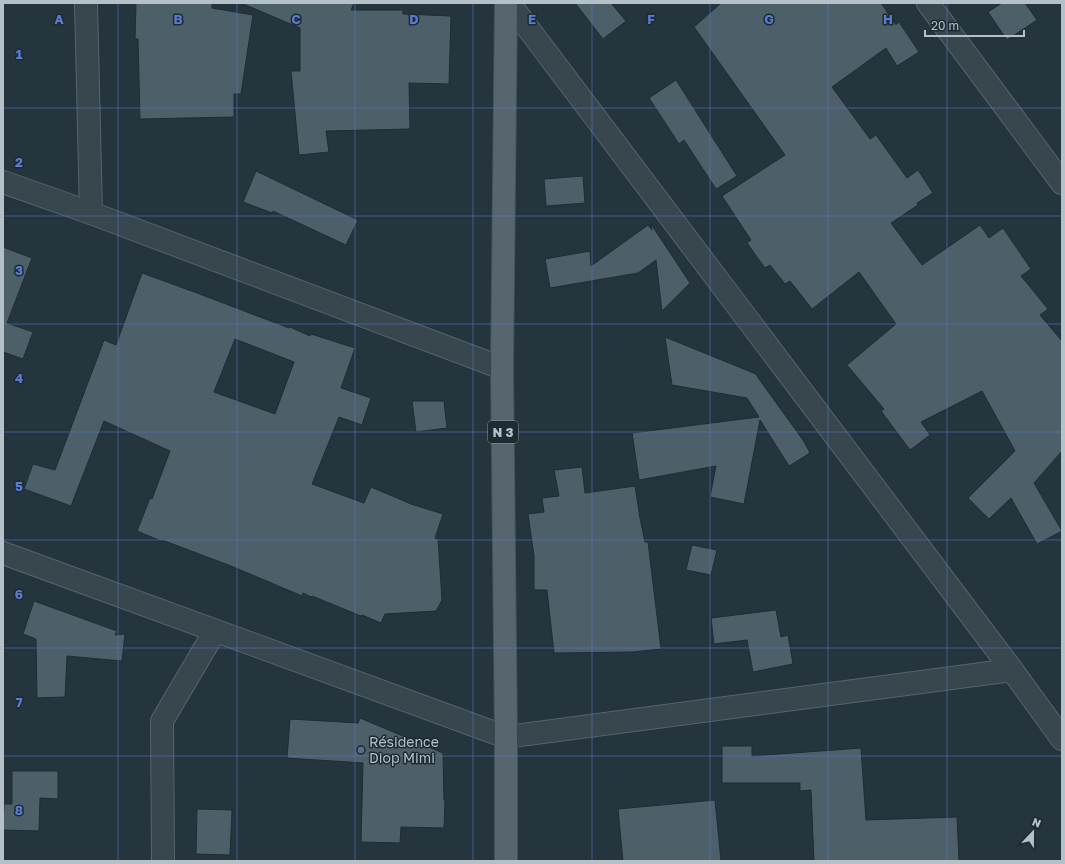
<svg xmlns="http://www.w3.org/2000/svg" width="1065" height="864" font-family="'Golos Text',sans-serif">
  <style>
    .building { fill: #4d5f69; stroke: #1f2d35; fill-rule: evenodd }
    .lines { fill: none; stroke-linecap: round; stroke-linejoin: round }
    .minor-casing { stroke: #56646c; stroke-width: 24 }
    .tertiary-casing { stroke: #56646c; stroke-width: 24 }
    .primary-casing { stroke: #44525a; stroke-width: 24 }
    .minor { stroke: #38464e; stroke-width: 22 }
    .tertiary { stroke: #38464e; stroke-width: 22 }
    .primary { stroke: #56656e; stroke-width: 22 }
    .grid { fill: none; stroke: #597cd2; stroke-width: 1; stroke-opacity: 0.55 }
    .service-dot { fill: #5c6f8a; stroke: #1d2b33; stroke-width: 1.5 }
    .labels { text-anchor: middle; stroke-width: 3; stroke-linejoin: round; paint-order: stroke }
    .shield { fill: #1d2b33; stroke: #87949c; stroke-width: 1 }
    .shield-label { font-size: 13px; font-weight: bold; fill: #b4c1c9 }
    .poi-label { font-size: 14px; fill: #b4c1c9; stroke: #1d2b33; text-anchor: start }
    .grid-label { font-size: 13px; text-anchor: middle; font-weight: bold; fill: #597cd2; stroke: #1d2b33; stroke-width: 3; stroke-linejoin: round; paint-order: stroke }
  </style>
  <rect width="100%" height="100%" fill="#24353e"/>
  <g class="building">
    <polygon points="136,3 212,3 212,8 253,15 241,94 234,94 234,117 140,119 138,39 135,39"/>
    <polygon points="241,3 354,3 351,10 403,10 403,14 451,16 449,84 409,83 410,129 326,131 329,152 299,155 291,71 300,71 300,28"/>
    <polygon points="575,3 611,3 626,21 603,39"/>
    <polygon points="721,3 881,3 896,25 899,22 919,52 897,66 886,48 832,87 870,139 876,135 907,178 918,170 933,193 917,203 918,205 891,223 922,265 980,225 989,238 1003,228 1031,269 1021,276 1048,309 1040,315 1062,341 1062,451 1034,483 1062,531 1037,544 1011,498 989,519 968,498 1015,451 982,391 921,422 930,435 910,450 881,411 884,409 847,365 896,324 859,272 812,309 790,281 785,284 770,265 765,268 747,243 751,240 722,196 785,155 694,27"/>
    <polygon points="1002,3 1025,3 1037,20 1007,40 988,12"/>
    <polygon points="676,80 737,176 716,189 684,140 679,144 649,98"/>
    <polygon points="256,171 358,220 346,245 273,211 272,213 243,202"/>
    <polygon points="583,176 585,203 546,206 544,179"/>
    <polygon points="651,224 690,283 662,311 656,260 638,273 550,288 545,259 590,251 591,266 648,225 652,230"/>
    <polygon points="3,247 32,258 7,323 33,332 23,359 3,352"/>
    <path d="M142,273L197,293L289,328L290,327L310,336L311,334L355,348L341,388L371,398L362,425L339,417L312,484L364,503L371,487L411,504L443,514L435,538L438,539L442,600L436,611L385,614L381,623L362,615L361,616L312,596L311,597L303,593L302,596L231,566L162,540L161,541L137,531L150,498L152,499L170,451L104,421L71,506L24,489L33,464L55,470L104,340L116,345ZM235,339L294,362L275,414L214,392Z"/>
    <polygon points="665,337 756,374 759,379 803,440 810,453 789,466 760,420 744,504 710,497 716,466 639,480 632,433 759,417 747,398 672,385"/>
    <polygon points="412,401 444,401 447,428 416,432"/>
    <polygon points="582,467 585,493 635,486 640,518 645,542 648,542 661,649 633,652 554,653 547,590 534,590 534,556 528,514 544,512 542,498 559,496 554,470"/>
    <polygon points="692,545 717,550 711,575 686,570"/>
    <polygon points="34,601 117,631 115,635 125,634 122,661 67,656 65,697 37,698 36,639 23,634"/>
    <polygon points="776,610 781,637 788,635 793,664 753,672 747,640 714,644 711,618"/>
    <polygon points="360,718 443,753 444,800 445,800 444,828 401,827 400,843 361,842 363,763 287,758 290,719 358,723"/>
    <polygon points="722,746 752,746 752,756 861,748 866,820 957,817 959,861 814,861 811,790 800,791 800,783 722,783"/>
    <polygon points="12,771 58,771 58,799 40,798 39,831 3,830 4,804 12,804"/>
    <polygon points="715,800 721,861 623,861 618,809"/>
    <polygon points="197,809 232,810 230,855 196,854"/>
  </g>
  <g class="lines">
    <g class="minor-casing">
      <g id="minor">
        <polyline points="86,3 91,213"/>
        <polyline points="928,3 1062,183"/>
        <polyline points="3,182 91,213 502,368"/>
        <polyline points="3,553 506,737 1012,670"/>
        <polyline points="163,861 162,721 215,631"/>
      </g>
    </g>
    <g class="tertiary-casing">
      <polyline id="tertiary" points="509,3 1012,670 1062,739"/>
    </g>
    <g class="primary-casing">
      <polyline id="primary" points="506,3 502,368 506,737 506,861"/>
    </g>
    <use href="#minor" class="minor"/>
    <use href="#tertiary" class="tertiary"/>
    <use href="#primary" class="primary"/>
  </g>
  <path class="grid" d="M118,3V861M237,3V861M355,3V861M473,3V861M592,3V861M710,3V861M828,3V861M947,3V861M3,108H1062M3,216H1062M3,324H1062M3,432H1062M3,540H1062M3,648H1062M3,756H1062"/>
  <circle class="service-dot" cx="361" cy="750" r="4"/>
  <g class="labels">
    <rect class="shield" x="488" y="421" width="30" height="22" rx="3"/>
    <g class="shield-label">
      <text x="503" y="437">N 3</text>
    </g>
    <g class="poi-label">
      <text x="369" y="747">Résidence<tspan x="369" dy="16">Diop Mimi</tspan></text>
    </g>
  </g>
  <g class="grid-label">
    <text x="59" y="24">A</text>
    <text x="178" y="24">B</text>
    <text x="296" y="24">C</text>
    <text x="414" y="24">D</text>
    <text x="532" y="24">E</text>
    <text x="651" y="24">F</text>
    <text x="769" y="24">G</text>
    <text x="888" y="24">H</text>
    <text x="19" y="59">1</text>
    <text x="19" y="167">2</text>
    <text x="19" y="275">3</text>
    <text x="19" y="383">4</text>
    <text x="19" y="491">5</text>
    <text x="19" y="599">6</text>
    <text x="19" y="707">7</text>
    <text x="19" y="815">8</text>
  </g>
  <rect width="1065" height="864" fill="none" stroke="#b4c1c9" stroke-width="8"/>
  <g transform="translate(1033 832) rotate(22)" stroke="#1d2b33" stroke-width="3" paint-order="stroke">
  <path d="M0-3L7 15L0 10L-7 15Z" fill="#b4c1c9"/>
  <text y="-6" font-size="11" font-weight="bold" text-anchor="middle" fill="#b4c1c9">N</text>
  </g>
  <path d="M925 30v6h99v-6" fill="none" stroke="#b4c1c9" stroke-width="2"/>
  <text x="931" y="30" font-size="12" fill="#b4c1c9" stroke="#1d2b33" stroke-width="3" paint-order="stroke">20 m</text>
</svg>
